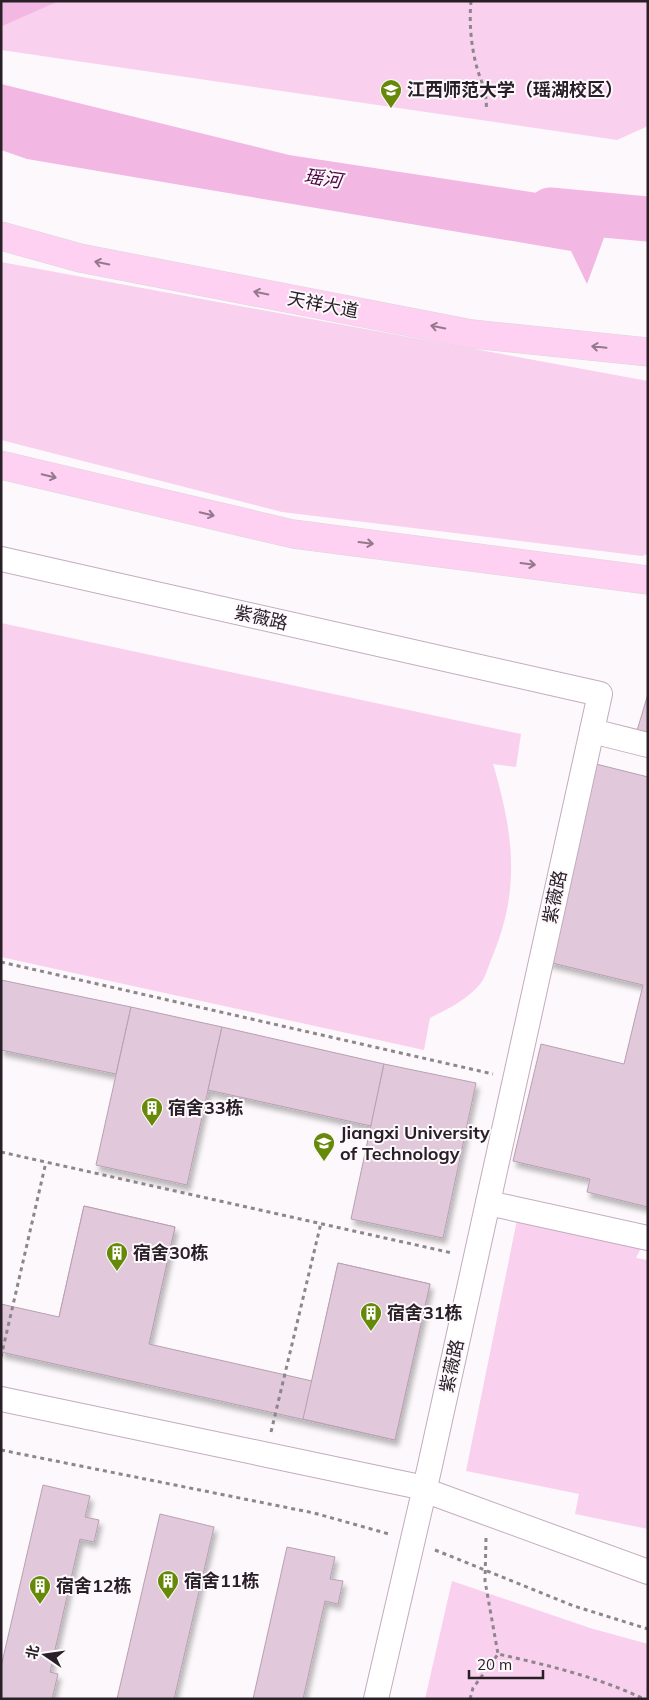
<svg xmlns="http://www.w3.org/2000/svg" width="649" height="1700" font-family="Mulish,'Noto Sans SC',sans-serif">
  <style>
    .green { fill: #f9d0ee }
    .water { fill: #f3b7e4 }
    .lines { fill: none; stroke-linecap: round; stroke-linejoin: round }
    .river { stroke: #f3b7e4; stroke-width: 45 }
    .building { fill: #e1c9db; stroke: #b7a0b1; filter: url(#shadow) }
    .minor-casing { stroke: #c3abbd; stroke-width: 26 }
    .primary-casing { stroke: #d8d7d8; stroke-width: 29 }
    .path { stroke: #8d868b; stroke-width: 3; stroke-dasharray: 4 4; stroke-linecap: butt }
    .minor { stroke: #fff; stroke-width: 24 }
    .primary { stroke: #fed1f3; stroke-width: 28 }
    .oneway { stroke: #94788d }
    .labels { text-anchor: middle; stroke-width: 4; stroke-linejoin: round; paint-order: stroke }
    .poi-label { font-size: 18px; font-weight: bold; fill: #292027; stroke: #fdf8fb; text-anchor: start }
    .street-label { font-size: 18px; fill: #292027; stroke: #fdf8fb }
    .water-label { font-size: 19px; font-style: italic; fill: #4c0541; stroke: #fdf8fb }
  </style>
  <defs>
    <filter id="shadow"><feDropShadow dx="3" dy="5.5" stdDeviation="2.5" flood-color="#0004"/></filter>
  </defs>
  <rect width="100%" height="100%" fill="#fdf8fb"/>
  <g class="green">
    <polygon points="1,1 648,1 648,126 617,140 1,50"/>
    <polygon points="1,262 648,381 648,554 642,556 282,512 1,440"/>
    <path d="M1,623L521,734L516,767L493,764C513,832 521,887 493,955C489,964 486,976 481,983C468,999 448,1009 430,1018L424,1050L1,957Z"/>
    <polygon points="517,1220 642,1246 636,1258 648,1260 648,1529 575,1514 579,1494 466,1471"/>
    <polygon points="452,1581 590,1628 648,1644 648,1699 425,1699"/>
  </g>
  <g class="water">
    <polygon points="1,1 59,1 2,26 1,29"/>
    <polygon points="1,84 289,155 616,205 587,284 571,251 27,159 1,150"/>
  </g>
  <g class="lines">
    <polyline class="river" points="550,210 648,219"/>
  </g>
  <g class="building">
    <polygon points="648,694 648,737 636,734"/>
    <polygon points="596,764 648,777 648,1207 587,1192 590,1179 513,1161 541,1044 624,1064 643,985 548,962"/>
    <polygon points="1,980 131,1007 116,1074 1,1050"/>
    <polygon points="131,1007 222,1027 187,1185 96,1165"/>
    <polygon points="222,1027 384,1064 371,1126 208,1090"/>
    <polygon points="384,1064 476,1083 443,1238 351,1219"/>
    <polygon points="84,1206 175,1227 140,1383 49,1362"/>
    <polygon points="84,1206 175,1227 149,1344 312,1381 338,1263 430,1284 395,1440 1,1352 1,1304 59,1317"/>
    <polygon points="338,1263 430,1284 395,1440 303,1419"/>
    <polygon points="43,1485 90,1496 85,1517 99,1520 94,1542 80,1539 50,1672 58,1674 52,1699 1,1699 1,1667"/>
    <polygon points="160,1514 214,1527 174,1699 117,1699"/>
    <polygon points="287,1547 335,1557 330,1579 343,1581 338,1604 325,1601 303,1699 253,1699"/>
  </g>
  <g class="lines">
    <g class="minor-casing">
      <g id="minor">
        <polyline points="1,559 600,694 429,1470 376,1699"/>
        <polyline points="592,731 648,745"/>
        <polyline points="488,1203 648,1238"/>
        <polyline points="1,1399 420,1487 424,1490 648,1572"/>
      </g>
    </g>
    <g class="primary-casing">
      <g id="primary">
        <polyline points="1,236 80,258 472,334 648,352"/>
        <polyline points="1,465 293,534 648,580"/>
      </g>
    </g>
    <g class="path">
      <path d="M471,1C469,23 471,46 477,68C481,82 488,94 486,110"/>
      <polyline points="1,962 493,1074"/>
      <polyline points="1,1152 452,1253"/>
      <polyline points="1,1357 46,1162"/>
      <polyline points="271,1432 321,1223"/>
      <polyline points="1,1450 314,1513 389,1534"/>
      <polyline points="486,1538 485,1581 498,1654"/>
      <polyline points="435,1550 574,1606 648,1629"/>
      <path d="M470,1699L473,1688L498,1654C547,1665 598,1677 644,1699"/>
    </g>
    <use href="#minor" class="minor"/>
    <use href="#primary" class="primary"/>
  </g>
  <defs><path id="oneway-shaft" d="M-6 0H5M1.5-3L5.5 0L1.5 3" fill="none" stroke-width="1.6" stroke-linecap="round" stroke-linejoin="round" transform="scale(1.25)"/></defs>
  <g class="oneway">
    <use href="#oneway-shaft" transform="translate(102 263) rotate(-169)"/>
    <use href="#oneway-shaft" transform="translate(261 293) rotate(-169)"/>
    <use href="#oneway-shaft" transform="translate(438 327) rotate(-169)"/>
    <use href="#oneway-shaft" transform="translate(599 347) rotate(-174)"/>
    <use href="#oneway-shaft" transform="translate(49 476) rotate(13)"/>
    <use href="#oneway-shaft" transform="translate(207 514) rotate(13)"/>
    <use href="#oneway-shaft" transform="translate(366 543) rotate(7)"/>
    <use href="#oneway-shaft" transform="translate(528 564) rotate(7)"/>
  </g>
  <defs>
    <g id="university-pin" transform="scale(1.125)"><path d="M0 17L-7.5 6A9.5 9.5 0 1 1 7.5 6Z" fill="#67890a" stroke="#fdf8fb"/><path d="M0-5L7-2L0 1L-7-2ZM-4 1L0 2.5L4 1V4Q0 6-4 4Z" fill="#fff"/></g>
    <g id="building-pin" transform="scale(1.125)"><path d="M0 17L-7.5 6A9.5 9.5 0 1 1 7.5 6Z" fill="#67890a" stroke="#fdf8fb"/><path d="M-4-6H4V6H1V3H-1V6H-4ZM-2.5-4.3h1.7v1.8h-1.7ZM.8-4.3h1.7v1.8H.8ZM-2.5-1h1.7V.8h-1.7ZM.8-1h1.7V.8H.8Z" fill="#fff"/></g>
  </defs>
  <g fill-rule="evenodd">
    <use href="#university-pin" x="391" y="90"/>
    <use href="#building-pin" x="152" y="1108"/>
    <use href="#university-pin" x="324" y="1143"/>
    <use href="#building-pin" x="117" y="1253"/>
    <use href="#building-pin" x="371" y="1313"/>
    <use href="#building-pin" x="168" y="1581"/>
    <use href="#building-pin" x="40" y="1586"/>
  </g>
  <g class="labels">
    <g class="poi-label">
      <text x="407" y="96">江西师范大学（瑶湖校区）</text>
      <text x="168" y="1114">宿舍33栋</text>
      <text x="340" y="1139">Jiangxi University<tspan x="340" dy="21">of Technology</tspan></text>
      <text x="133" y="1259">宿舍30栋</text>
      <text x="387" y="1319">宿舍31栋</text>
      <text x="184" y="1587">宿舍11栋</text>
      <text x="56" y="1592">宿舍12栋</text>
    </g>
    <g class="street-label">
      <text transform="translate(323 305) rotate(11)" y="6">天祥大道</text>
      <text transform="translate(261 618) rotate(13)" y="6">紫薇路</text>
      <text transform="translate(555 897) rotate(-78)" y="6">紫薇路</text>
      <text transform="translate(452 1366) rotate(-78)" y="6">紫薇路</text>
    </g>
    <g class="water-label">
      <text transform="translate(323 178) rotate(8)" y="7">瑶河</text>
    </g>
  </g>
  <rect width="649" height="1700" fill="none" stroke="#292027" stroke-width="5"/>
  <g transform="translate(45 1655) rotate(283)" stroke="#fdf8fb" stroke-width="4" paint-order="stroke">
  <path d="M0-4L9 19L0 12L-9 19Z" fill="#292027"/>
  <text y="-8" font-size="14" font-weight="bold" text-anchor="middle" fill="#292027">北</text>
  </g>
  <path d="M469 1670v8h74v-8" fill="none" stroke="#292027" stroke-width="2.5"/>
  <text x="477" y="1670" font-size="15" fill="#292027" stroke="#fdf8fb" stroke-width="4" paint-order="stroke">20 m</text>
</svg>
